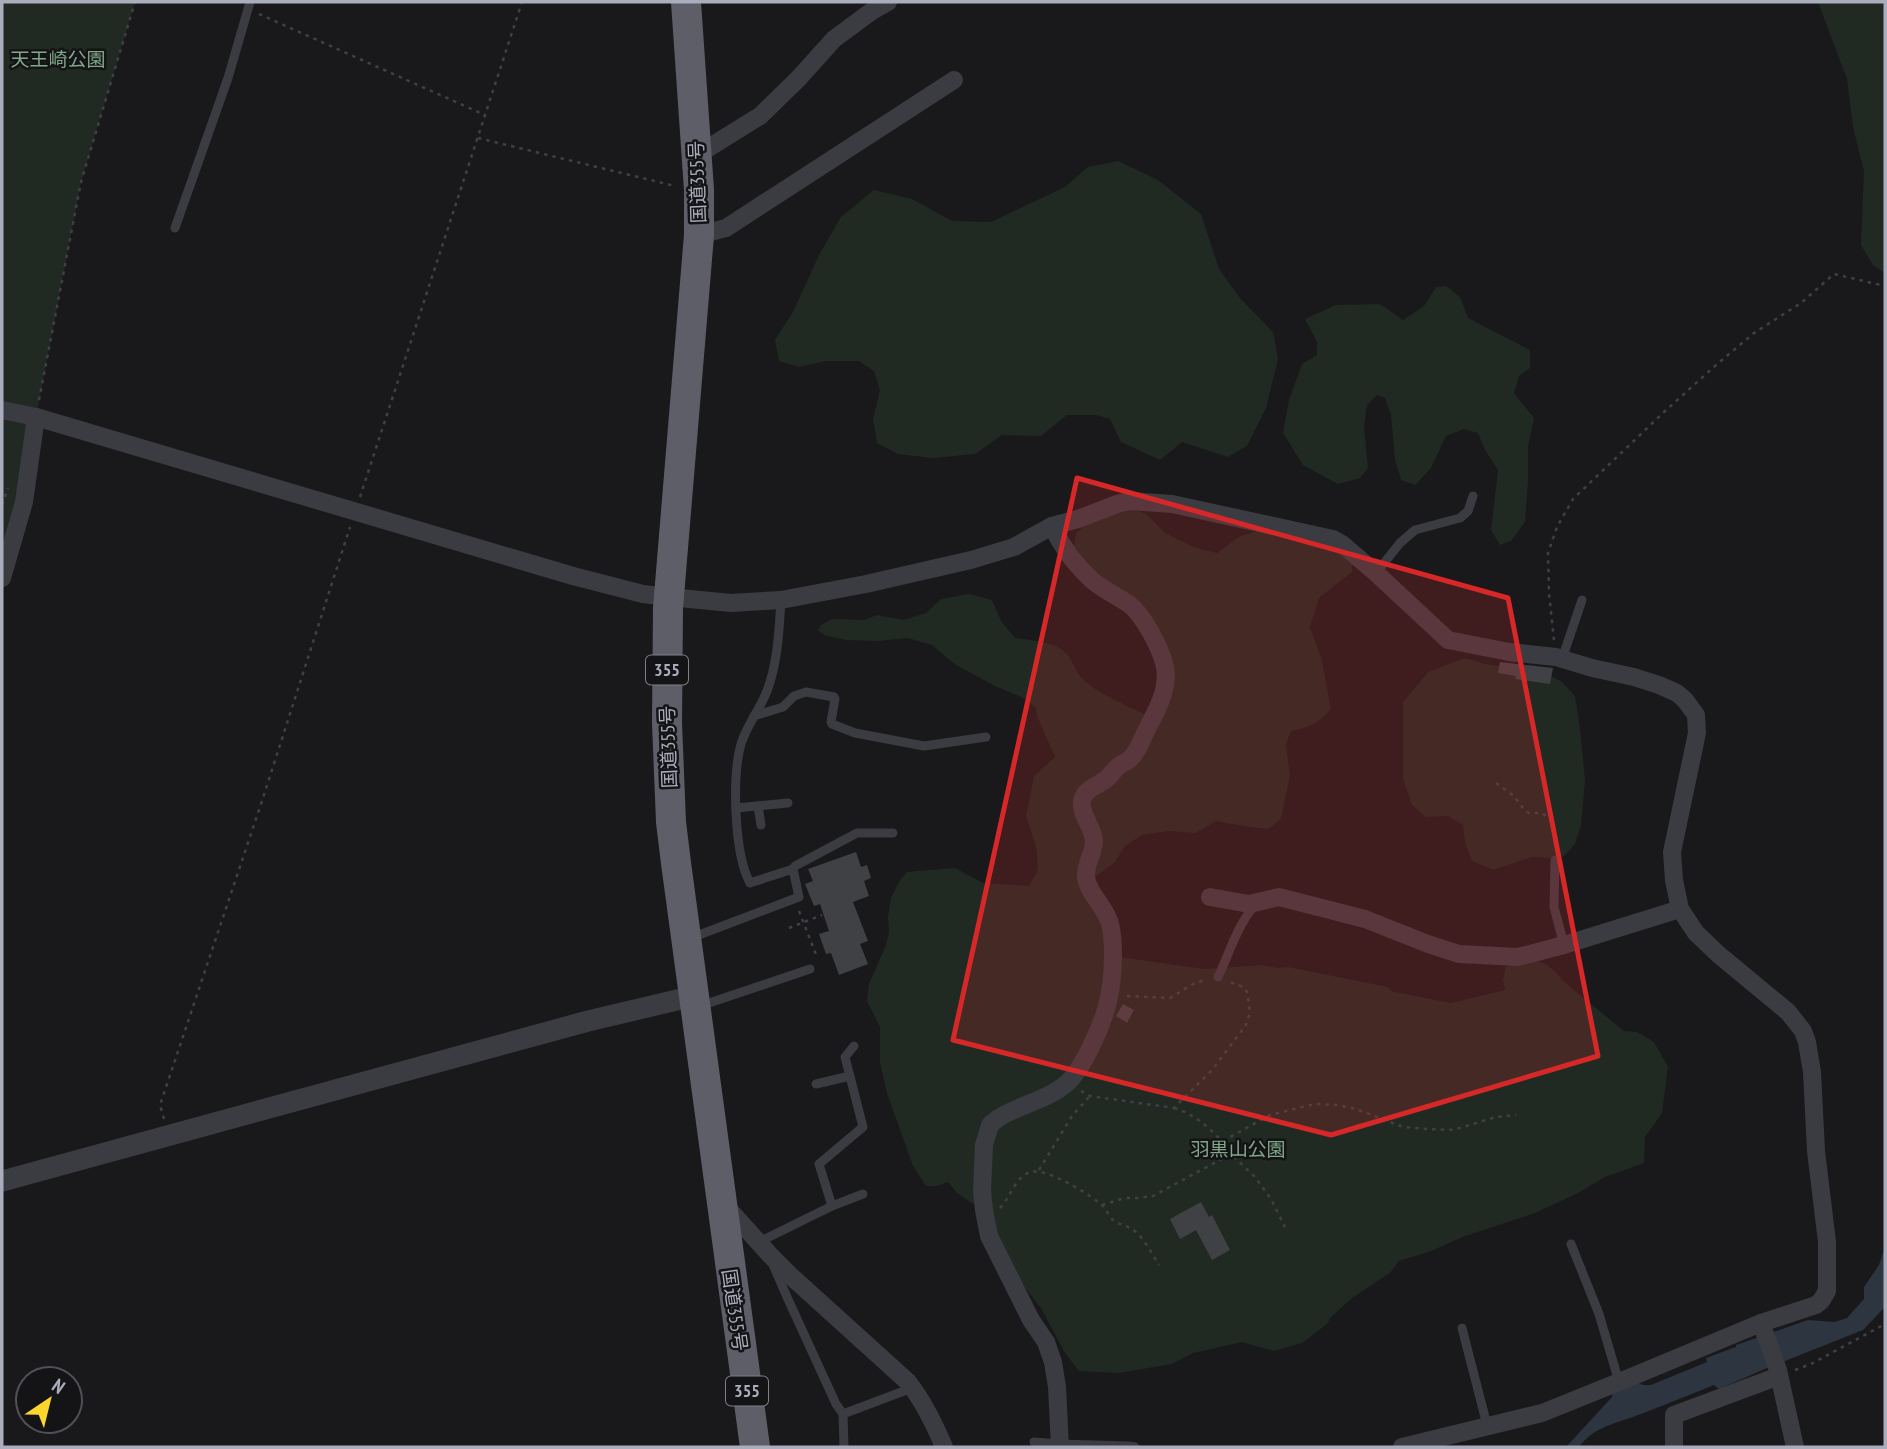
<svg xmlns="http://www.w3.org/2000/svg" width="1887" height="1449" font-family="'PT Sans Narrow','Noto Sans JP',sans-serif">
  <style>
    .green { fill: #202a23 }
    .water { fill: #2d3540 }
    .building { fill: #404145 }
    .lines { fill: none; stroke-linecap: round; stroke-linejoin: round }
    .path { stroke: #3f4047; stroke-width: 2.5; stroke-dasharray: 3.5 5; stroke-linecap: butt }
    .service { stroke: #3b3b42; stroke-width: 9 }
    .minor { stroke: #3b3b42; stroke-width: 18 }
    .tertiary { stroke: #3b3b42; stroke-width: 21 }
    .trunk { stroke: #5d5e68; stroke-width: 30 }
    .marked { fill: #d62828; fill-opacity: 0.2; stroke: #d62828; stroke-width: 5; stroke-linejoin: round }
    .labels { text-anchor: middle; stroke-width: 5; stroke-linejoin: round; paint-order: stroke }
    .shield { fill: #141416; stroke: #7d7f8a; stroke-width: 2 }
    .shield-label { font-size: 18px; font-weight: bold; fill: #aaadbb }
    .park-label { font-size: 19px; fill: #80a788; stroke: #141416 }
    .street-label { font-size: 19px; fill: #aaadbb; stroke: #141416 }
  </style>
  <rect width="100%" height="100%" fill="#19191b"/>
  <g class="green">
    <polygon points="2,2 135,2 81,182 36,417 2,580"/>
    <polygon points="1818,2 1885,2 1885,273 1873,265 1861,245 1864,171 1853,127 1847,79"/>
    <polygon points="1118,161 1158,180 1201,214 1219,269 1240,298 1273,332 1278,359 1266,408 1247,446 1228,457 1182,442 1160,460 1121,442 1110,419 1096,415 1067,415 1041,436 1002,435 975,454 933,458 898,454 877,443 873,419 880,390 874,371 859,361 826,361 799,367 779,361 775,340 793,312 819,255 841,217 874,190 912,199 952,221 991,222 1065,187 1088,167"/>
    <polygon points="1446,286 1460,297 1468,318 1530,350 1530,368 1519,376 1514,393 1534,418 1528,447 1528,481 1525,522 1511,541 1500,545 1491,530 1498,470 1485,450 1478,433 1464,429 1446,436 1431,468 1415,485 1401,480 1395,459 1391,415 1385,398 1377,395 1367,405 1364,427 1368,468 1360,478 1338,484 1303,465 1283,433 1289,400 1302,364 1317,355 1317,342 1305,319 1336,305 1380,304 1403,320 1424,306 1436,287"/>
    <path d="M1129,507L1146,514L1165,533L1194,547L1217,553L1240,536L1255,532L1272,531L1323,542L1353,559L1352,572L1319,598L1310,627L1322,660L1331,709C1317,724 1311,727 1291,731L1286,744L1290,775L1281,819L1268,829L1242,826L1216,821L1196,833L1169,831L1142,835L1125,846L1115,862L1094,878L1119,957L1205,969L1262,965L1277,968L1288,967L1388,987L1391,991L1451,1003L1505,990L1503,980L1506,966C1532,958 1546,957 1563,981L1624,1031L1637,1032L1654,1042L1668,1067L1662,1113L1645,1137L1644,1163L1605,1177L1578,1193L1535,1213L1465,1236L1431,1251L1399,1261L1390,1273L1352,1298L1331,1317L1327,1324L1302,1343L1274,1351L1242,1342L1193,1353L1172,1364L1119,1373L1079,1371L1065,1353L1041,1308L1016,1276L975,1205L957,1193L948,1182L937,1186H926L913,1166L887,1093L880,1062V1027L867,1001L869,984L886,945L889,932L888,917L891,898L899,882L907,872L955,868L983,883L1029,886L1038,869L1036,846L1026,816L1034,776L1055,757L1037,716L1036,708L1026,699L995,686L956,665L932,645L908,638L878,641L846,640L824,635L818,630L821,625L832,619L864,620L877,615L903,620L926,613L941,599L969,594L992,600L1001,621L1015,638C1030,640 1056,641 1067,654C1073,661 1075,671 1082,678C1096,693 1126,705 1144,714L1170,697L1128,598L1088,565L1074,546L1076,533L1088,523Z"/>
    <polygon points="1465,658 1485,664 1518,668 1545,674 1561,681 1575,696 1580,728 1585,781 1581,825 1575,844 1564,856 1550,858 1532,857 1493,870 1472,861 1465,843 1463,825 1448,816 1426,817 1412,805 1403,779 1403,702 1428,672"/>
  </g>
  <path class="water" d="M1885,1247V1307L1863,1330L1767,1368L1719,1389L1714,1385C1690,1395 1666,1404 1641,1414C1618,1423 1594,1426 1579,1447H1566L1612,1397L1613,1391L1637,1382L1643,1385H1651L1707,1362L1706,1358L1736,1347V1345L1808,1320L1835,1322L1847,1318L1864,1299V1287L1879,1265Z"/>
  <g class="building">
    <polygon points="1500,662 1553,668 1550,684 1515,679 1516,676 1498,673"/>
    <polygon points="856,852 861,867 867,865 871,878 864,881 869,896 853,902 868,941 860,944 868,964 839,975 831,953 826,954 819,934 829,931 820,904 814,906 805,884 813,881 808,869"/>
    <polygon points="1123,1004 1134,1010 1127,1023 1116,1016"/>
    <polygon points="1201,1202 1209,1217 1212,1215 1230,1250 1212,1260 1196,1230 1180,1239 1170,1219"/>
  </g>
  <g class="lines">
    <g class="path">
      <polyline points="259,14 485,115"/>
      <polyline points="478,138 675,186"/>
      <polyline points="39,400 81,182 135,2"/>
      <polyline points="360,497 522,2"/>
      <polyline points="2,505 8,488"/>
      <polyline points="1554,640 1549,594 1548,553 1557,527 1573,499 1664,412 1715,366 1754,333 1801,303 1834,274 1885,286"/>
      <polyline points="1496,783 1514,796 1525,811 1529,813 1542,813 1550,819 1555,830 1557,849"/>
      <polyline points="799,911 817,957"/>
      <polyline points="789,928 822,915"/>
      <polyline points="1127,996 1170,998 1193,984 1207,979"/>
      <polyline points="1081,1091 1090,1096 1174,1108 1212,1070 1246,1025 1250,1012 1247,992 1243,987 1230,982"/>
      <path d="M1174,1108C1196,1114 1219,1135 1231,1154"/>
      <polyline points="164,1119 160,1105 262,801 350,527"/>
      <polyline points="1223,1141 1270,1115 1315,1104 1337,1105 1356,1109 1403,1127 1426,1129 1453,1130 1496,1117 1516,1115"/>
      <polyline points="1039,1170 1072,1116 1090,1096"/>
      <polyline points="1102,1205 1125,1198 1138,1198 1153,1196 1231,1154 1255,1177 1271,1199 1285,1227"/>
      <path d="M1000,1208C1011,1197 1015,1176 1031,1172C1046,1167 1093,1196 1104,1207C1107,1211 1109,1217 1113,1220C1121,1226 1129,1225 1137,1233C1146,1242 1152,1254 1159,1265"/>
      <polyline points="1795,1370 1811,1364 1885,1324"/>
    </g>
    <g class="service">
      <polyline points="175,228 228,78 250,2"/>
      <polyline points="1376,573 1400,543 1415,530 1460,518 1468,511 1473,496"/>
      <polyline points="1562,659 1582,600"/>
      <polyline points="754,716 783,707 794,696 806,692 834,697 835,699 831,722 832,724 855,733 924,746 986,737"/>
      <polyline points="758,806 761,825"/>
      <polyline points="736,808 788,803"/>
      <polyline points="1555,860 1554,907 1564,945"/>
      <polyline points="793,869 795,866 857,833 893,833"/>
      <path d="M691,938L799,897L793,869L750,883C734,854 732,776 741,744C747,725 760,709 767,691C778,662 779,630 781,600"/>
      <path d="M1218,977C1230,952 1237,925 1256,904"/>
      <polyline points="700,1006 810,969"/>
      <polyline points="816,1084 850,1076"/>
      <polyline points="832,1206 863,1194"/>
      <polyline points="759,1242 832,1206 819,1164 863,1127 845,1057 854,1046"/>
      <polyline points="1571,1244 1599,1314 1619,1382"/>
      <polyline points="774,1267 787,1297 836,1404 843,1414 844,1447"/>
      <polyline points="1462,1328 1487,1425"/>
      <polyline points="843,1414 912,1388"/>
      <polyline points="1034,1442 1059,1444 1129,1446 1135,1447"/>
    </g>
    <g class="minor">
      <polyline points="697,155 760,116 799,78 834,39 872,11 888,2"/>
      <polyline points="699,235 726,228 954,80"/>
      <polyline points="2,410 36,417 573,576 643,594 669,597 731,603 781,600 866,584 971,560 1014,547 1052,526 1078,519 1117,504 1130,501 1172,504 1333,539 1342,544 1376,573 1448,640 1509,652 1556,657 1592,668 1634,677 1659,685 1677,693 1685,700 1696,715 1697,733 1672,852 1674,880 1680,909 1696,933 1718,954 1788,1012 1803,1031 1807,1042 1812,1072 1816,1151 1827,1242 1827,1291 1821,1301 1816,1305 1761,1323 1619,1382 1542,1413 1402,1447"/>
      <path d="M1052,526C1062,547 1075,565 1093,581C1104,590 1117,596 1129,604C1143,615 1159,645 1164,663C1171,688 1156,711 1145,733C1141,742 1137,753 1129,760C1122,765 1127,760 1120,765C1114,769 1111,776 1105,780C1097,786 1084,789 1082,801C1080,814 1093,827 1094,841C1094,853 1085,864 1086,877C1088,894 1106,907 1110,924C1115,943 1113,978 1109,997C1105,1019 1084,1068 1067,1083C1048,1100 1018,1105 997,1119L990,1125L984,1145L982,1191L984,1210L989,1236L1031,1320L1046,1342L1053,1362L1057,1387L1060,1447"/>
      <polyline points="2,578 24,502 36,417"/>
      <polyline points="1210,897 1249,904 1279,897 1365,919 1428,944 1459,954 1518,957 1564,945 1680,909"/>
      <path d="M722,1209H728L733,1214L770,1255L792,1277L908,1382C924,1402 934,1423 944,1447"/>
      <polyline points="1761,1323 1778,1370 1795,1447"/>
      <polyline points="1674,1447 1674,1415 1779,1376"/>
    </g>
    <polyline class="tertiary" points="2,1181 588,1021 694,996"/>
    <polyline class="trunk" points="686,2 699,190 699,235 668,608 667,723 671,822 676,863 755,1447"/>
  </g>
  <path class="marked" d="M1077,478L1508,598L1598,1056L1331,1135L953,1040Z"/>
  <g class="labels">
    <g class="shield">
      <rect x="646" y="655.5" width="42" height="29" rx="5"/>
      <rect x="726" y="1376.5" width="42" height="29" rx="5"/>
    </g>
    <g class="shield-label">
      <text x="667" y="676">355</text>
      <text x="747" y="1397">355</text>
    </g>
    <g class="park-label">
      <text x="58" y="66">天王崎公園</text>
      <text x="1238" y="1156">羽黒山公園</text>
    </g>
    <g class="street-label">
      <text transform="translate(697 182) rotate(-92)" y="7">国道355号</text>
      <text transform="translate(668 747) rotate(-92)" y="7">国道355号</text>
      <text transform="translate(735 1310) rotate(82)" y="7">国道355号</text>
    </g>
  </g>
  <rect width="1887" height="1449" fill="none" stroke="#aaadbb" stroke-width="7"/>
  <g transform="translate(49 1400) rotate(35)"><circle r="33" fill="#141416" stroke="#505158" stroke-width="2"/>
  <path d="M0-5L12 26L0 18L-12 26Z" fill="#fdd52f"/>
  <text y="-10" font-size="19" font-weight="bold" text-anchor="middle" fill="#aaadbb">N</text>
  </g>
</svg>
